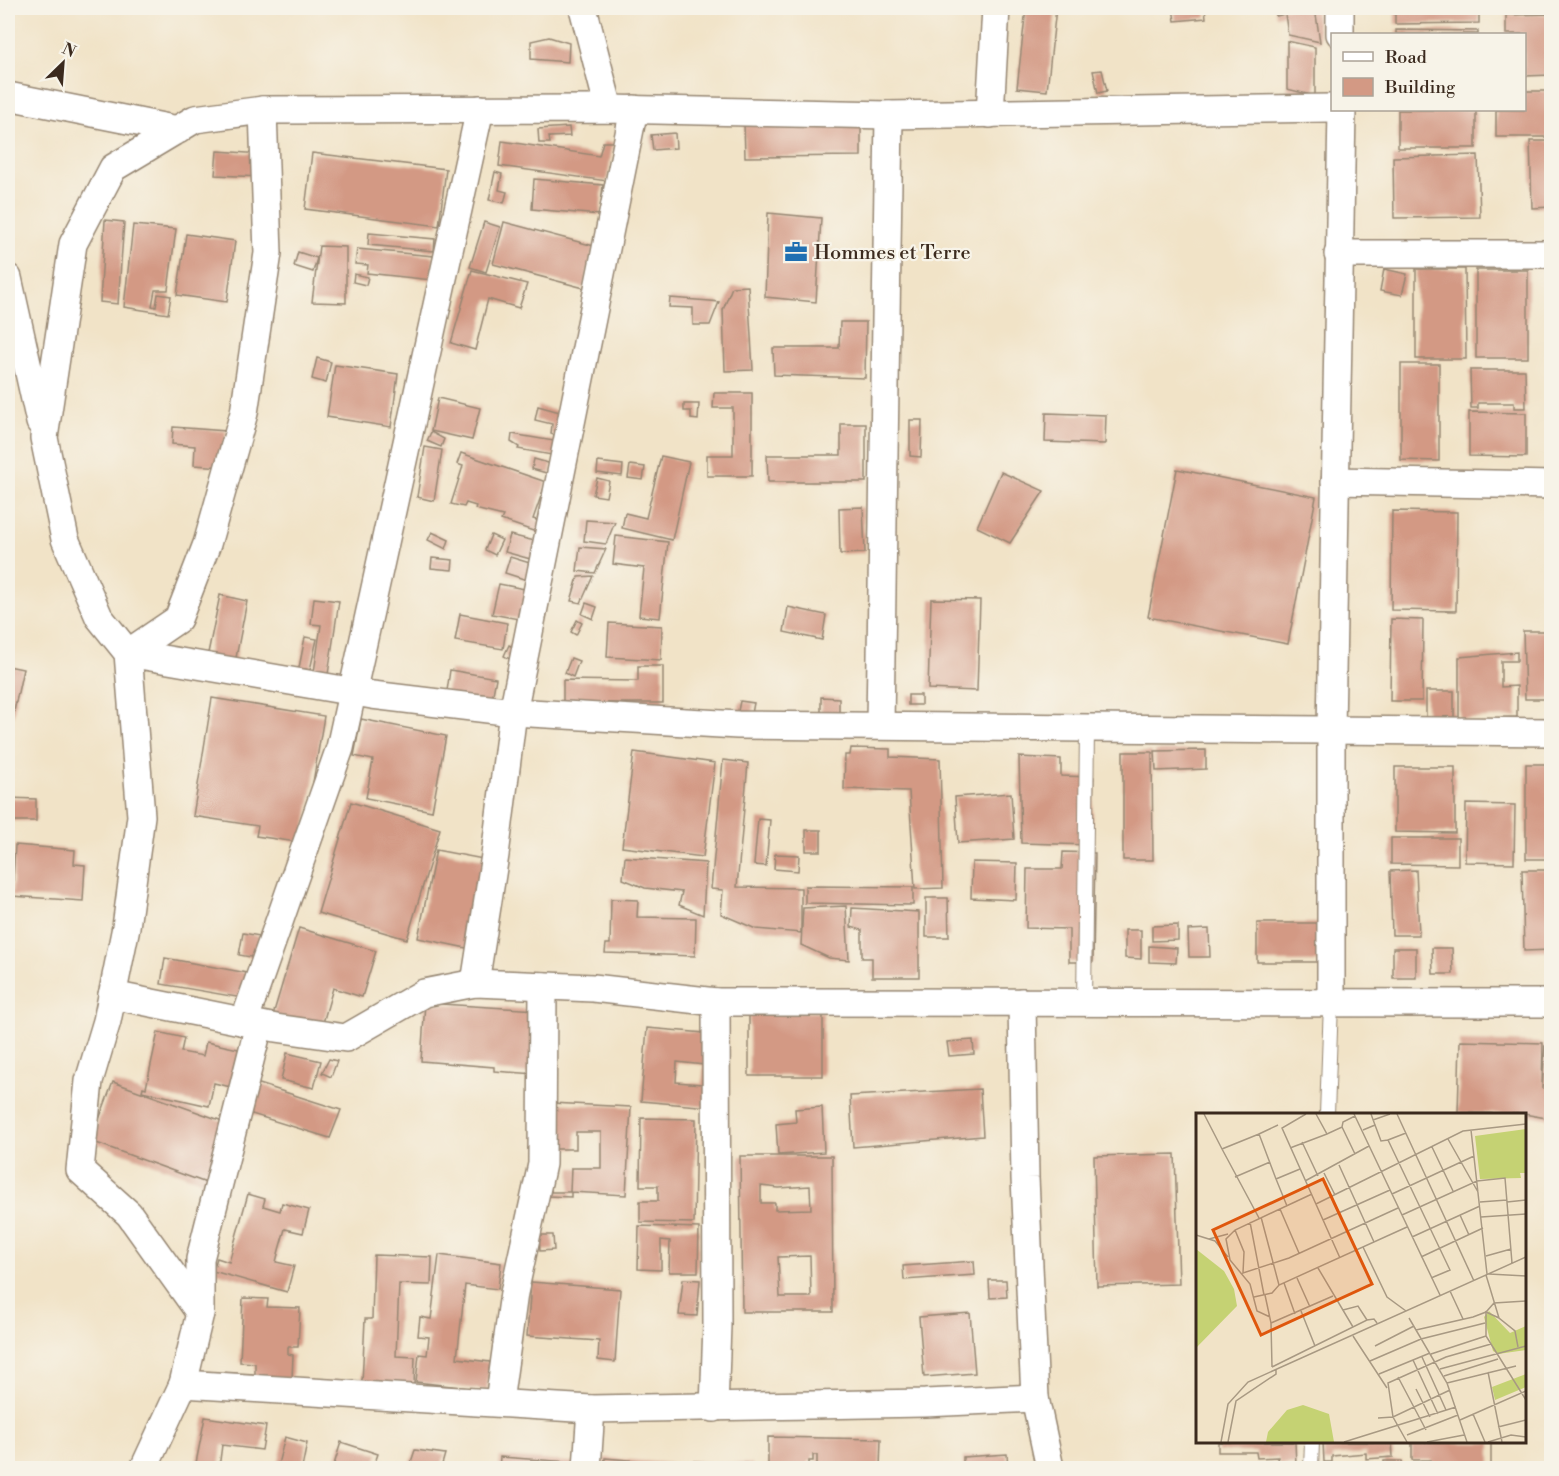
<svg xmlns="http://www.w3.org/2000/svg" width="1559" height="1476" font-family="'Libre Bodoni',serif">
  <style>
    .building { fill: #d39984; fill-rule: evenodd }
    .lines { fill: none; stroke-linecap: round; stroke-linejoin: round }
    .lane-casing { stroke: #968672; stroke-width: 16 }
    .street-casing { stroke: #968672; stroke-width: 30 }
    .lane { stroke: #fff; stroke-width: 14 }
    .street { stroke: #fff; stroke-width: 27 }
    .labels { text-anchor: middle; stroke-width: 4.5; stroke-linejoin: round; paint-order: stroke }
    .poi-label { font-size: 20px; fill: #3b2a1e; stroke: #f7f3e8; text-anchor: start }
    .inset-road { fill: none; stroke: #a89983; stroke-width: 1.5 }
    .view { fill: #df570d; fill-opacity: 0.15; stroke: #df570d; stroke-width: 3 }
    .inset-edge { fill: none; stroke: #3b2a1e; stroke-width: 3 }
  </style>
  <rect width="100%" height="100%" fill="#f7f3e8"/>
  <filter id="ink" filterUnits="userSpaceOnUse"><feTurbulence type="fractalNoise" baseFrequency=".0167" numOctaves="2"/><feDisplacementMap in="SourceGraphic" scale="12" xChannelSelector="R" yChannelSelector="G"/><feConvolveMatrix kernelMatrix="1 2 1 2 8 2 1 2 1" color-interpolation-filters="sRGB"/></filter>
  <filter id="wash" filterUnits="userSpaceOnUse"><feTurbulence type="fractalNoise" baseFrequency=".008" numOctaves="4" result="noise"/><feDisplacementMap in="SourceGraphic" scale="24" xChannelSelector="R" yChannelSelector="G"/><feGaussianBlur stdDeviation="1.35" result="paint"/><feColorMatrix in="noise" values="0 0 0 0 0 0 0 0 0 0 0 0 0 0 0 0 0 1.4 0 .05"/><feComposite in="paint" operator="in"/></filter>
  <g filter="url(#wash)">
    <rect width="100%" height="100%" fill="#f1e3c7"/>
    <g id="blocks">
      <g class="building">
        <polygon points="1026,8 1056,8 1047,91 1017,88"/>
        <polygon points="1173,8 1205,8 1206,18 1175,21"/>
        <polygon points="1275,8 1315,8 1320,42 1288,35 1285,14 1276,16"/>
        <polygon points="1395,8 1479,8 1479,23 1395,24"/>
        <polygon points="1552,14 1552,75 1524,76 1524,34 1506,34 1506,15"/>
        <polygon points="1396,30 1478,31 1478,34 1396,34"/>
        <polygon points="549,37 569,43 568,62 531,59 531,41"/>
        <polygon points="1287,41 1315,47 1315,96 1287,89"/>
        <polygon points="1102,70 1107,91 1098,93 1093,71"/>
        <polygon points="1524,91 1552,91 1552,137 1496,137 1496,110 1524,110"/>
        <rect x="1398" y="110" width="78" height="38"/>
        <polygon points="744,122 861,122 861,156 745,157"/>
        <polygon points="569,127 570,136 549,137 550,143 539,143 538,129"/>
        <polygon points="675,133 676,148 653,150 651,135"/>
        <polygon points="502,141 599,156 603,142 613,142 607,181 499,166"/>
        <polygon points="1530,141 1552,141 1552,207 1532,208"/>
        <polygon points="217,151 263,154 262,177 215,175"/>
        <polygon points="312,153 446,169 439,226 305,209"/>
        <polygon points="1478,155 1480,217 1394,218 1393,157"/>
        <polygon points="495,172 502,174 499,190 507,192 504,203 489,200"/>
        <polygon points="534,179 603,185 600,215 532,209"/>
        <polygon points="768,213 821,218 816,302 765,297"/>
        <polygon points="105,220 124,222 118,304 100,302"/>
        <polygon points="484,222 500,227 486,272 470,267"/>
        <polygon points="504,222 594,246 584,288 493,264"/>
        <polygon points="133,225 176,229 168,290 155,290 152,306 156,307 158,294 171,296 168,314 124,307"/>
        <polygon points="369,233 435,239 434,251 368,245"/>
        <polygon points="186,234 235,241 227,302 177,295"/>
        <polygon points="319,246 346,247 346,303 312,302"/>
        <polygon points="357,249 434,256 432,280 367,273 368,265 355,264"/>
        <polygon points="298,252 317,258 313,272 294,266"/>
        <polygon points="1384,269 1407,274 1402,295 1380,291"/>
        <polygon points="1416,269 1465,269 1466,359 1416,359"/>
        <polygon points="472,270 527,284 519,308 488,299 475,350 451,343"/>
        <rect x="1476" y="270" width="52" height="88"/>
        <polygon points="354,274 368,277 366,285 353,282"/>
        <polygon points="748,286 753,370 725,371 723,310 732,287"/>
        <polygon points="670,298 710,301 719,302 710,325 693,325 693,308 669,307"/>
        <polygon points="840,322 866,322 865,378 774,375 773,348 839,348"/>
        <polygon points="317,358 331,362 326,383 312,379"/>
        <polygon points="1401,364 1439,364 1439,461 1401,460"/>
        <polygon points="335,365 398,374 391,427 327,417"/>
        <polygon points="1470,370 1525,370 1526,408 1514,408 1514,403 1478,403 1478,408 1471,408"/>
        <polygon points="714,393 752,393 752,476 707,476 707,455 733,455 733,408 713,408"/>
        <polygon points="438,398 480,408 472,440 431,431"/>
        <polygon points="684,404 699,404 698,420 691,419 691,411 684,411"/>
        <polygon points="538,406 567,414 562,438 551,434 552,424 535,420"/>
        <polygon points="1469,412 1526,413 1526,457 1469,456"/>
        <polygon points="1046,413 1106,415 1105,444 1045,442"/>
        <polygon points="910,420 922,420 921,457 910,456"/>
        <polygon points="841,424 866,424 866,482 768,482 767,455 841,455"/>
        <polygon points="173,427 226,431 223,467 194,465 195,446 172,444"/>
        <polygon points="431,432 444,439 441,447 427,441"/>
        <polygon points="512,434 560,442 557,456 518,449 519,447 511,442"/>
        <polygon points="425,447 442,450 434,501 417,497"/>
        <polygon points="461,453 546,482 533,519 546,523 542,534 501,520 503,516 475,509 476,506 466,503 464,507 451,504 463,466 457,464"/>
        <polygon points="661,456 689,462 672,540 622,528 625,513 646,518"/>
        <polygon points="534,459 552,464 550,474 532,469"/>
        <polygon points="598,462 623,465 622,476 597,473"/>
        <polygon points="630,465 645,467 643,480 628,478"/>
        <polygon points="1177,469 1316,497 1288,644 1148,617"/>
        <polygon points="1001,472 1044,491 1010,543 977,527"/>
        <polygon points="597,478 609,481 606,497 593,495"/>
        <polygon points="863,507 865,553 840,554 839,508"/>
        <polygon points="1392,511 1457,512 1456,611 1391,610"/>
        <polygon points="586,520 615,522 606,544 584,541"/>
        <polygon points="432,532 449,540 446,549 428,540"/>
        <polygon points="491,535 502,540 495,555 485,550"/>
        <polygon points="510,535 539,542 534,560 505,552"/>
        <polygon points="616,536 668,542 660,618 639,616 644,568 613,564"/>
        <polygon points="580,547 606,549 595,573 577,571"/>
        <polygon points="510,557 533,564 527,580 505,573"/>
        <polygon points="432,558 453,560 452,570 431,568"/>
        <polygon points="593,576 581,603 571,601 578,577"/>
        <polygon points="499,584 530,590 524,620 492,614"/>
        <polygon points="220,595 247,601 235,663 207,658"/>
        <polygon points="314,598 339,601 327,681 313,679 321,625 311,624"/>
        <polygon points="931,599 980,600 977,691 928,689"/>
        <polygon points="586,603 597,607 593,619 582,614"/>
        <polygon points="788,607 826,615 822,640 784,632"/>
        <polygon points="460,614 507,623 503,649 455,641"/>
        <polygon points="1552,618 1552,699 1525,699 1523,631 1545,631 1545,619"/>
        <polygon points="1391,619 1423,620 1422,701 1390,701"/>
        <polygon points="577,620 582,623 576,635 571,632"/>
        <polygon points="609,623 662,626 661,660 607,657"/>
        <polygon points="305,637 317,639 310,670 299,668"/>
        <polygon points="509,645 522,652 517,663 504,656"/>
        <polygon points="1517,652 1517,661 1501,661 1501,687 1517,686 1517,717 1459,719 1459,657"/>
        <polygon points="571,658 579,661 573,677 565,673"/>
        <polygon points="8,666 23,669 13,716 8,715"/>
        <polygon points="638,666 663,666 663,703 563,703 563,680 638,681"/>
        <polygon points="450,670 496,678 491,705 446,698"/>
        <polygon points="1426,691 1454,691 1454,725 1426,724"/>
        <rect x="908" y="695" width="13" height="10"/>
        <polygon points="821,697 839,698 839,717 821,717"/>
        <polygon points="212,698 324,716 303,843 256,836 258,826 193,816"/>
        <polygon points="740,701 754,703 751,719 737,716"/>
        <polygon points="361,719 446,736 432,811 366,798 373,760 354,756"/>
        <polygon points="851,748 890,749 890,757 940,759 943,888 915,889 909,791 844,789 845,755 850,755"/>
        <polygon points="1206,750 1206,769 1156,771 1155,751"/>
        <polygon points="634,752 715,763 703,857 622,847"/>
        <polygon points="1123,752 1152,752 1153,860 1123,860"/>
        <polygon points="1019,757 1061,759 1061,776 1094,777 1092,845 1021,843"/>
        <polygon points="723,760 748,763 737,887 801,888 801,933 756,929 721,914 723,890 711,889"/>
        <rect x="1526" y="764" width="26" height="95"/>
        <polygon points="1395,767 1455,767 1455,833 1395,832"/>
        <polygon points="1011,793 1014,839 958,843 955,797"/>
        <polygon points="8,798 36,799 36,821 8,821"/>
        <polygon points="351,802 440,829 407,939 318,913"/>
        <polygon points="1466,804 1515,805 1514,863 1465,862"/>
        <polygon points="758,819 770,820 766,866 754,865"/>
        <rect x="806" y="830" width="15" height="21"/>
        <polygon points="1391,838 1458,838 1458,865 1391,864"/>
        <polygon points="15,845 75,850 74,864 85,865 83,901 12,896"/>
        <polygon points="436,850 499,862 481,951 418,938"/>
        <polygon points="1063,852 1095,853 1093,962 1069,962 1069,929 1026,928 1027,869 1062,869"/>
        <polygon points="775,854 799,855 798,871 774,869"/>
        <polygon points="625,857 706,863 703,915 679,905 682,892 645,888 623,879"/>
        <polygon points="972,862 1017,863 1016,900 971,898"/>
        <polygon points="1416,870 1419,935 1392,935 1390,871"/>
        <polygon points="1522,870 1551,870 1552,950 1524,951"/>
        <polygon points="805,886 913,887 913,905 805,903"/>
        <polygon points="926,898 948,898 949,937 926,937"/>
        <polygon points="611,899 638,900 637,917 696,918 695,956 605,953 606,944 610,944"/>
        <polygon points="846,906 849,960 829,958 801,945 803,908"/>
        <polygon points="852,908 919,912 919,977 872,977 872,958 862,958 862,930 851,927"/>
        <rect x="1257" y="923" width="65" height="39"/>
        <polygon points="1178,925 1178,940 1152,941 1152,926"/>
        <polygon points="299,928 376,951 362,997 333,988 321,1030 273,1015"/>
        <polygon points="1209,929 1210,957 1189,957 1188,930"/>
        <polygon points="1125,930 1141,930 1141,959 1125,958"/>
        <polygon points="243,933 260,936 256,958 239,955"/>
        <polygon points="1149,946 1177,948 1176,963 1149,962"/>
        <rect x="1393" y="948" width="23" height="30"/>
        <polygon points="1432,948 1452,948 1453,974 1433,974"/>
        <polygon points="165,958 253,974 248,999 161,984"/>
        <polygon points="425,1003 555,1011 550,1075 494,1071 494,1067 421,1061"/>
        <polygon points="823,1012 823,1076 749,1076 749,1013"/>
        <path d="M647,1028L716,1034L710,1107L641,1101ZM677,1062L704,1065L702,1084L676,1082Z"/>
        <polygon points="158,1032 184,1038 181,1052 203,1056 206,1042 243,1050 235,1088 214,1083 209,1106 142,1091 143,1087 146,1088"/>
        <polygon points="973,1040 974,1054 949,1056 947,1042"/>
        <polygon points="1460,1041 1543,1043 1542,1089 1545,1046 1552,1046 1552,1119 1524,1114 1458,1113"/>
        <polygon points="287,1053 321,1061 314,1088 281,1080"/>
        <polygon points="329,1059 337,1061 331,1077 322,1073"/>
        <polygon points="250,1081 341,1110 330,1138 239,1110"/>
        <polygon points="113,1082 231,1124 209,1184 91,1141"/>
        <polygon points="980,1089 983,1136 853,1147 850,1096"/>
        <path d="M551,1103L631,1107L626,1195L571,1192V1197L547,1196ZM576,1132H601V1168H571L570,1192H551L552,1149H576Z"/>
        <polygon points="822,1107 824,1152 778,1155 776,1124 796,1122 795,1109"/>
        <polygon points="641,1118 696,1119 694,1223 640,1222 640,1201 658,1201 658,1186 640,1186"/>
        <polygon points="1175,1154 1179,1284 1097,1286 1094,1156"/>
        <path d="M740,1156H832L833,1312H742ZM761,1186L779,1188L810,1186L811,1209L775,1210V1203H761ZM810,1256L811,1297H780L778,1257Z"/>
        <polygon points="248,1194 265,1199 263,1206 280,1211 282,1203 309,1210 303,1233 285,1229 279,1250 276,1262 294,1266 287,1292 213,1271 217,1258 229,1262"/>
        <polygon points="639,1226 699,1228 698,1272 669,1272 670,1241 661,1240 661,1270 638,1269"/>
        <polygon points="539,1235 553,1235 554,1250 540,1251"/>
        <polygon points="374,1255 432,1257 431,1285 399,1284 396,1356 415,1357 414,1385 362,1384 365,1319 372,1319"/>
        <polygon points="439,1255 501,1263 498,1289 465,1285 457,1358 490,1362 487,1390 416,1382 419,1354 427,1355 429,1337 418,1336 420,1317 431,1319"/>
        <polygon points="974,1261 975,1275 904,1280 903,1266"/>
        <polygon points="683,1279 700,1280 697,1316 679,1315"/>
        <polygon points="989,1280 1006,1280 1007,1297 990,1298"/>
        <polygon points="531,1282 620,1289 615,1362 598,1360 599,1341 527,1336"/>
        <polygon points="243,1298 268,1299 267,1307 300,1308 298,1347 288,1347 288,1354 293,1355 292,1379 255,1378 255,1363 240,1362"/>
        <polygon points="970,1313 975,1373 924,1377 919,1317"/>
        <polygon points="205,1417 266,1426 262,1450 222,1445 219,1468 195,1468"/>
        <polygon points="285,1437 307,1443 302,1468 277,1468"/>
        <polygon points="768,1437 881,1439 880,1468 817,1468 817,1455 813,1455 813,1461 809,1461 809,1468 768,1468"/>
        <polygon points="341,1442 378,1454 373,1468 333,1468"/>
        <polygon points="1218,1442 1295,1442 1296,1465 1279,1465 1278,1457 1257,1458 1256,1452 1218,1452"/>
        <polygon points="1323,1442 1392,1442 1393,1457 1366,1459 1366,1453 1332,1456 1332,1462 1324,1462"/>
        <polygon points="1412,1442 1491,1443 1491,1466 1432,1466 1431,1460 1412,1460"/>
        <polygon points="415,1450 445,1454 441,1468 409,1468"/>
        <polygon points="1007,1454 1008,1468 963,1468 963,1457"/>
        <polygon points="500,1457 582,1463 581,1468 499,1468"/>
        <polygon points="605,1458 689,1465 689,1461 709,1462 709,1468 604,1468"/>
        <polygon points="1384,1461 1402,1461 1403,1468 1384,1468"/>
        <polygon points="714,1462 752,1464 752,1468 714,1468"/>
      </g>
    </g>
  </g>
  <g filter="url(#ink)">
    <use href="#blocks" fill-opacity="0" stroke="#968672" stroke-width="1.5"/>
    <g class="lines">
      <g class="lane-casing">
        <g id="lane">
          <polyline points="1084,1004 1087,728"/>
          <polyline points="1327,1114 1331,1003"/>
          <polyline points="1311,1468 1312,1442"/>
        </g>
      </g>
      <g class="street-casing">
        <g id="street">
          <polyline points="583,8 609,109"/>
          <polyline points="1340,8 1340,34"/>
          <polyline points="8,96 178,130"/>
          <polyline points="990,114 996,8"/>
          <polyline points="1338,254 1552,254"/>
          <polyline points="8,278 40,422"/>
          <polyline points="1335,481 1552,485"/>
          <polyline points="128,653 372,695 513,712 738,725 1552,732"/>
          <polyline points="128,653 178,619 207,544 244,413 268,253 263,110"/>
          <polyline points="880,725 889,115"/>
          <polyline points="475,983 495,855 513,712 634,109"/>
          <polyline points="112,995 276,1028 346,1038 424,993 475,983 593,988 716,1002 1552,1003"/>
          <polyline points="1022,1002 1025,1178 1035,1398 1050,1468"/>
          <polyline points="1331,1003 1331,730 1342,110"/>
          <polyline points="244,1022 340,748 480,109"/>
          <polyline points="200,1313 129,1214 80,1170 89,1081 107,1021 126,927 141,816 128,653 99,617 65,539 44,438 73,244 113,168 195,119 263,110 609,109 889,115 1332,108"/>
          <polyline points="183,1384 591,1409 925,1403 1035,1398"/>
          <polyline points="499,1402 514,1293 542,1164 543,986"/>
          <polyline points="714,1408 717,1325 716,1002"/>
          <polyline points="144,1468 183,1384 200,1313 200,1259 259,1025"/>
          <polyline points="587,1468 591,1409"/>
        </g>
      </g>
      <use href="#lane" class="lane"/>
      <use href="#street" class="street"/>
    </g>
  </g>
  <defs>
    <g id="office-bare" transform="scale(1.8)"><path d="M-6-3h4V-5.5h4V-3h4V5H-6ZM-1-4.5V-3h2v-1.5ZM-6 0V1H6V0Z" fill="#1f6fb2" stroke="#f7f3e8" stroke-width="2.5" paint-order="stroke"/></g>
  </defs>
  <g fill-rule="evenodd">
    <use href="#office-bare" x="796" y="252"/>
  </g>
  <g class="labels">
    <g class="poi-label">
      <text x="814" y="259">Hommes et Terre</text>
    </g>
  </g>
  <g transform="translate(1196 1113)">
    <rect width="330" height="330" fill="#f1e3c7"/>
    <path d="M330,16V60H324L325,65L284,66L279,23ZM0,136L28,158L38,176L41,193L0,235ZM293,198L314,220L330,213V237L302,241L297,238L288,204ZM330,261V274L299,287L296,274ZM107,292L133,301L138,329H70L72,319L91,297Z" fill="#c5d273"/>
    <path class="inset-road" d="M8,1L26,36M110,1L86,15L144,145M120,1L131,21L146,14L159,41M158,1L244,182M201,1L278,168M177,7L194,1M179,12L185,28L192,27M146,14L147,9L159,3M167,17L179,12L175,1M275,17L291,161M210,20L192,27L254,157L235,165M63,21L26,36L63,105M252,26L282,79M106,29L122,63M236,34L257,78M94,35L131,21M143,52L178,129M128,60L139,82M39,64L74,49M80,66L63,21L82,12M109,68L173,33M196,81L278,43M284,89L311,87M311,89L330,87M120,91L267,18L330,11M91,93L80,66L104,56M84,96L103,140M206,102L281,68L309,65L316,150M264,102L273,122M65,104L83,172M285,104L330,101M127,107L194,77M54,109L68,182M39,117L48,139L47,160L93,145L202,95M0,122L19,128L32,144M216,124L284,93M13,126L32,121M167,134L191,184L210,198M290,143L315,136M225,144L287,115M122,155L157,214M293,161L330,163M290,162L303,205L319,218L322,234M101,165L114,194M88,170L99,201M254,178L267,206M69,182L75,210L76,254M58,184L76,180L83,172L211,114M147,197L162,193L171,207M105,198L119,233M74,204L61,198L54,171L34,147L30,126L39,117L116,81M213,205L251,270L271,329M303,205L290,199V223L330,287M75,210L137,183M220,217L277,204L290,199L298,190L330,188M157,223L191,275M179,233L218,213M235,241L290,223M226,244L250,297M217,247L242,301M174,248L225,226L289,210M76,254L171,207L178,206L181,210M244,256L330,233M292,259L306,329M183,261L234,240M248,263L302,246M202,264L230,317M251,270L320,253M220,276L234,304M277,301L289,329M182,305L197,304L254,277M264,307L330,278M302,314L330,307M211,322L262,302M25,329L32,291L52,269L330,144M32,329L40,288L80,261V256M148,329L260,294M211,329L197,304L192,270L250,244L295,231M231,329L268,322M292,329L315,322L330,324"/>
    <path class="view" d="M127,66L176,171L65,222L17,117Z"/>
    <rect width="330" height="330" class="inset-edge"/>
  </g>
  <rect width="1559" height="1476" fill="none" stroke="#f7f3e8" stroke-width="30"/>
  <rect x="1331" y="33" width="195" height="78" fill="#f7f3e8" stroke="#aca397" stroke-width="1.5"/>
  <rect x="1343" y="52" width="30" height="9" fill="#ffffff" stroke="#aca397" stroke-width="1.5"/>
  <text x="1385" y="63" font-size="18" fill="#3b2a1e">Road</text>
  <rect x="1343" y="78" width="30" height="18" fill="#d39984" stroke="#aca397" stroke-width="1.5"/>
  <text x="1385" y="93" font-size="18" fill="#3b2a1e">Building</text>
  <g transform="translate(63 63) rotate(25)" stroke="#f7f3e8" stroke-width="4.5" paint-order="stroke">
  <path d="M0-4.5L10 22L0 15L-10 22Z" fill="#3b2a1e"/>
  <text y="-9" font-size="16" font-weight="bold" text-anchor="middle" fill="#3b2a1e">N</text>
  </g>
</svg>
